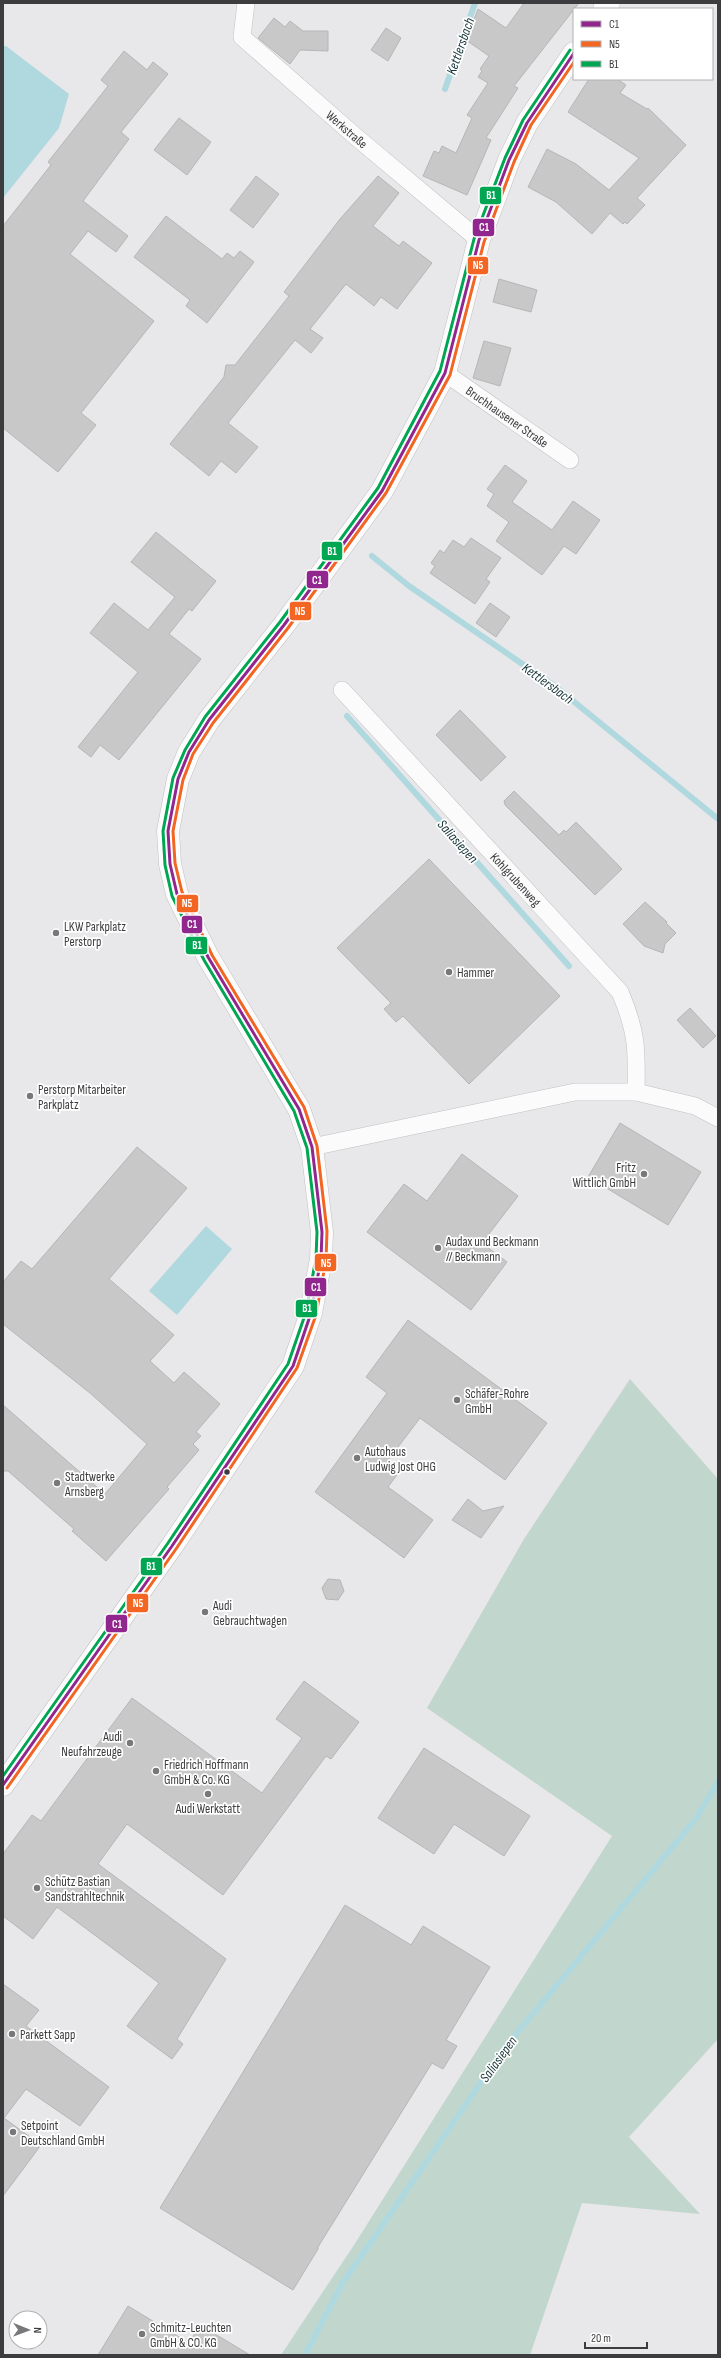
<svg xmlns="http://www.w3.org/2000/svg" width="721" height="2358" font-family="'Sofia Sans Condensed',sans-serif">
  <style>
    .green { fill: #c1d6cc }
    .water { fill: #b0d9df }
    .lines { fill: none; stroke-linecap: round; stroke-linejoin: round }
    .stream { stroke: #b0d9df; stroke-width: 6 }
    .building { fill: #c9c8c9; stroke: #b6b6b6 }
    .street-casing { stroke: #c0c0c2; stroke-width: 18 }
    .secondary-casing { stroke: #c0c0c2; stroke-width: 23 }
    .street { stroke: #fcfbfc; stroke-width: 17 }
    .secondary { stroke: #fcfbfc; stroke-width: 22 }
    .bus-1-casing { stroke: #fff; stroke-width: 6 }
    .bus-2-casing { stroke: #fff; stroke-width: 6 }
    .bus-3-casing { stroke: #fff; stroke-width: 6 }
    .bus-1 { stroke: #91268f; stroke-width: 3 }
    .bus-2 { stroke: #f26522; stroke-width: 3 }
    .bus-3 { stroke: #00a651; stroke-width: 3 }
    .poi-dot { fill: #78787a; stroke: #fff; stroke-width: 1.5 }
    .bus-dot { fill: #3c3c3e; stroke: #fff; stroke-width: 1.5 }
    .labels { text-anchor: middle; stroke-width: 3.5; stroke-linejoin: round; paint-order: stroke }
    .street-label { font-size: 13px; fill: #3c3c3e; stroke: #fff }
    .poi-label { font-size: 13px; fill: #3c3c3e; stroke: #fff; text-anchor: start }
    .water-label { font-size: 14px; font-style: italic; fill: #173539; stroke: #fff }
    .line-badge { stroke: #fff; stroke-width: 1.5 }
    .badge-label { font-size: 11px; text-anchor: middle; font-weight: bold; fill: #fff }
  </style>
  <rect width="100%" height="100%" fill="#e8e7e9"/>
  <polygon class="green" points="630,1379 718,1479 718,2039 629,2137 700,2214 582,2203 530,2355 281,2355 354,2245 612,1836 427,1708 524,1539"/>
  <g class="water">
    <polygon points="3,46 6,46 69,94 59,128 3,198"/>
    <polygon points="206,1226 232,1249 177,1315 149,1291"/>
  </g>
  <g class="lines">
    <g class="stream">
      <polyline points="445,89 475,3"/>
      <polyline points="372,556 409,586 556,687 718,819"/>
      <polyline points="347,716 569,966"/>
      <polyline points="305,2355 342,2284 506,2046 695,1820 718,1782"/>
    </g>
  </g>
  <g class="building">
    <polygon points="524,3 579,3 514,86 518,88 486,138 491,140 467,195 423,176 434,151 439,153 442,146 456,153 472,118 467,115 488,83 478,77 482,71 480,69 489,56 466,40 478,9 506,28"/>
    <polygon points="274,18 285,27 290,21 303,31 328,31 328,51 300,50 290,64 258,38"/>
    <polygon points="386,28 401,38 388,61 371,50"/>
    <polygon points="124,51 147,70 153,62 168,74 121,132 129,139 83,201 128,236 116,252 88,231 70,254 154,321 81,413 96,425 58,472 3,428 3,226 51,165 48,162 108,86 101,80"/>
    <polygon points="589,79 617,79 626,85 620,93 647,109 648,108 686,145 637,198 645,205 627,224 625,222 623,224 610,213 592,234 556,202 528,187 547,149 576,164 609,190 639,158 568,112"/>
    <polygon points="179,118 211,142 187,175 154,150"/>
    <polygon points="256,176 279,194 253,228 230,210"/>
    <polygon points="378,176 399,193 373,226 399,246 403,241 432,263 397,309 381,297 374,306 346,284 310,329 323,338 311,353 295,340 228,423 258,447 236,473 221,461 209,476 170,444 224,377 226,365 235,365 289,296 284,292 340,219"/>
    <polygon points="166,216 222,259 227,253 234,258 240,251 254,262 207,323 186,306 190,300 134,257"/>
    <polygon points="499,279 537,290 531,312 493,302"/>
    <polygon points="484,341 511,348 500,386 473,378"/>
    <polygon points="505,465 527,481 512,502 552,530 573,501 600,520 576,554 564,546 542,575 496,541 509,522 487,506 494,494 487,489"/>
    <polygon points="156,532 216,581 192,611 189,609 169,634 201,659 119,760 100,745 91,757 78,747 138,672 90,633 114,603 148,630 175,597 131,562"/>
    <polygon points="471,538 501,558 486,579 490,582 475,604 430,573 435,566 431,563 440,550 444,553 453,540 464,547"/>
    <polygon points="490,603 510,617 496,637 476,623"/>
    <polygon points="460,710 506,757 481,781 436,735"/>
    <polygon points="514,791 559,835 564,830 566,832 576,822 622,869 595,895 505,805 504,801"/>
    <polygon points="429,859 560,996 469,1084 403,1016 396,1022 384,1009 391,1003 337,948"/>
    <polygon points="645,902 667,922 666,923 676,933 665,944 663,953 644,946 623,924"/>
    <polygon points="690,1008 716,1036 703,1048 677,1020"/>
    <polygon points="620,1123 701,1172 668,1225 588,1177"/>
    <polygon points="137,1147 187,1188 109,1279 174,1335 150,1361 174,1383 184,1372 220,1404 196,1432 201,1436 193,1444 199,1450 167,1487 169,1489 106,1561 72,1531 74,1529 8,1471 3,1471 3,1405 105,1494 147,1444 90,1393 3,1324 3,1282 21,1261 32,1269"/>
    <polygon points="462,1154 518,1196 482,1243 507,1262 471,1310 367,1232 404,1184 427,1201"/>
    <polygon points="408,1320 547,1423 505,1480 420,1418 386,1463 399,1472 388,1487 433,1520 404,1558 315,1492 387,1393 366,1377"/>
    <polygon points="468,1499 483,1511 504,1506 481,1538 452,1520"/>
    <polygon points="328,1579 340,1580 344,1591 338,1600 326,1599 322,1588"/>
    <polygon points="304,1681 359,1722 331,1759 326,1756 223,1895 127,1824 98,1864 226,1959 177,2039 183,2044 172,2059 127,2026 159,1983 57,1907 33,1939 3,1916 3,1854 32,1815 41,1821 132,1698 262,1793 302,1738 276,1719"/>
    <polygon points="424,1748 530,1816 504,1856 454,1824 434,1854 378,1818"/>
    <polygon points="345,1905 411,1945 423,1926 490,1967 446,2040 457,2046 443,2069 432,2063 318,2247 318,2249 293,2290 160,2208"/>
    <polygon points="3,1984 39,2010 26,2026 109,2087 80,2126 26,2089 4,2118 41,2145 3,2196"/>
    <polygon points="128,2306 189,2343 200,2325 250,2355 98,2355"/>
  </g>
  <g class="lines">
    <g class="street-casing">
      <g id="street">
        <path id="s1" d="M246,3L242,37L355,136L479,240"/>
        <path id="s2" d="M445,373L570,460"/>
        <path id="s3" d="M342,690L620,992C637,1032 637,1049 636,1092"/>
        <polyline points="312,1147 575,1092 636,1092 695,1106 718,1118"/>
      </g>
    </g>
    <g class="secondary-casing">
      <g id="secondary">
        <polyline points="604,9 609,3"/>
        <polyline points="3,1785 172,1546 293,1366 311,1313 321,1259 322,1232 312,1147 299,1109 208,957 177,894 170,864 168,831 178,779 189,752 209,720 284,625 382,491 445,373 479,240 509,160 527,123 574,53"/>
      </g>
    </g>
    <use href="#street" class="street"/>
    <use href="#secondary" class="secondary"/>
    <g class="bus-1-casing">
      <polyline id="bus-1" points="3,1785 172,1546 293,1366 311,1313 321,1259 322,1232 312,1147 299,1109 208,957 177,894 170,864 168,831 178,779 189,752 209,720 284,625 382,491 445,373 479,240 509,160 527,123 574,53"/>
    </g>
    <g class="bus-2-casing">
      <polyline id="bus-2" points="7,1788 176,1549 297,1368 316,1315 326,1260 327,1231 317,1146 304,1107 212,955 182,892 175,863 173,831 183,780 193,754 213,723 288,628 386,493 450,375 484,242 514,162 531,125 574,62"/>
    </g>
    <g class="bus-3-casing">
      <polyline id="bus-3" points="3,1776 168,1543 288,1364 306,1312 316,1258 317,1232 307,1148 294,1111 204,960 172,896 165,865 163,831 173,778 185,750 205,717 280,622 378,488 440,371 474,239 505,158 523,120 570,50"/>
    </g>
    <use href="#bus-1" class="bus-1"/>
    <use href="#bus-2" class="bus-2"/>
    <use href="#bus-3" class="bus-3"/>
  </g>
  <g class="poi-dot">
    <circle cx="56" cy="933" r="4"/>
    <circle cx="449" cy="972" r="4"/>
    <circle cx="30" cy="1096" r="4"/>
    <circle cx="644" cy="1174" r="4"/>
    <circle cx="438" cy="1248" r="4"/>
    <circle cx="457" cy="1400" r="4"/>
    <circle cx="357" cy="1458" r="4"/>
    <circle cx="57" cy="1483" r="4"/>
    <circle cx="205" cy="1612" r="4"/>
    <circle cx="130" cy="1743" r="4"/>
    <circle cx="156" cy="1771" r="4"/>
    <circle cx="208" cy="1794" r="4"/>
    <circle cx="37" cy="1888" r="4"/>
    <circle cx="12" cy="2034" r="4"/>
    <circle cx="13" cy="2132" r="4"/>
    <circle cx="142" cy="2334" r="4"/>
  </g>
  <circle class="bus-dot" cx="227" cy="1472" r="3.5"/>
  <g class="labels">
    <g class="street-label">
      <text dy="5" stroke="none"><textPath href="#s1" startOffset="174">Werkstraße</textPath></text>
      <text dy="5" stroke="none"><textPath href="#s2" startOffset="76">Bruchhausener Straße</textPath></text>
      <text dy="5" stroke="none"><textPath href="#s3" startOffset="257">Kohlgrubenweg</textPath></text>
    </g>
    <g class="poi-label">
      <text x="64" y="931">LKW Parkplatz<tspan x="64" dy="15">Perstorp</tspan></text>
      <text x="457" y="977">Hammer</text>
      <text x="38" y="1094">Perstorp Mitarbeiter<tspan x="38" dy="15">Parkplatz</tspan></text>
      <text x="636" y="1172" text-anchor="end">Fritz<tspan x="636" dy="15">Wittlich GmbH</tspan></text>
      <text x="446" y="1246">Audax und Beckmann<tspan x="446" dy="15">// Beckmann</tspan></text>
      <text x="465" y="1398">Schäfer-Rohre<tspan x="465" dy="15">GmbH</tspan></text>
      <text x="365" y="1456">Autohaus<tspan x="365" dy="15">Ludwig Jost OHG</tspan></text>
      <text x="65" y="1481">Stadtwerke<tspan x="65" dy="15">Arnsberg</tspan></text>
      <text x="213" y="1610">Audi<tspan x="213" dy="15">Gebrauchtwagen</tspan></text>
      <text x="122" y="1741" text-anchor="end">Audi<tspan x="122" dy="15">Neufahrzeuge</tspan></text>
      <text x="164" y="1769">Friedrich Hoffmann<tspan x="164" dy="15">GmbH &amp; Co. KG</tspan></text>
      <text x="208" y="1813" text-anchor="middle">Audi Werkstatt</text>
      <text x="45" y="1886">Schütz Bastian<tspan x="45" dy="15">Sandstrahltechnik</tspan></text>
      <text x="20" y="2039">Parkett Sapp</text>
      <text x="21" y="2130">Setpoint<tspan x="21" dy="15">Deutschland GmbH</tspan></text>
      <text x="150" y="2332">Schmitz-Leuchten<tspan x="150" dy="15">GmbH &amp; CO. KG</tspan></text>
    </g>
    <g class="water-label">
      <text transform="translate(460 46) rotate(-71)" y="5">Kettlersbach</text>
      <text transform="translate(548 683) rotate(36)" y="5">Kettlersbach</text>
      <text transform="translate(458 841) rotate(48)" y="5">Saliasiepen</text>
      <text transform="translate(498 2059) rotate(-54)" y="5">Saliasiepen</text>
    </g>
  </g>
  <g class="line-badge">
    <rect x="479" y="186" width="23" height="19" rx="4" fill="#00a651"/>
    <rect x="472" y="218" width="23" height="19" rx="4" fill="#91268f"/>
    <rect x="467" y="256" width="22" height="19" rx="4" fill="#f26522"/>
    <rect x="321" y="541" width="22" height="20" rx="4" fill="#00a651"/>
    <rect x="306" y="570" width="23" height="19" rx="4" fill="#91268f"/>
    <rect x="289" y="601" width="23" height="20" rx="4" fill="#f26522"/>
    <rect x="176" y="894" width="23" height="19" rx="4" fill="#f26522"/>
    <rect x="181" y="915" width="22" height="19" rx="4" fill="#91268f"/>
    <rect x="185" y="936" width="23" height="19" rx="4" fill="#00a651"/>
    <rect x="314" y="1253" width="23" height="19" rx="4" fill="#f26522"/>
    <rect x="304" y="1277" width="23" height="20" rx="4" fill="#91268f"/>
    <rect x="295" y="1299" width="23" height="19" rx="4" fill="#00a651"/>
    <rect x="140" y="1557" width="23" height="19" rx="4" fill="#00a651"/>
    <rect x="126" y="1593" width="23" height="20" rx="4" fill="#f26522"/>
    <rect x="105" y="1614" width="23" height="19" rx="4" fill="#91268f"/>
  </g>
  <g class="badge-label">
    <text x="491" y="199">B1</text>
    <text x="484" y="231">C1</text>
    <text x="478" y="269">N5</text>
    <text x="332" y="555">B1</text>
    <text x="317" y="584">C1</text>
    <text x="300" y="615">N5</text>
    <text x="187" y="907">N5</text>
    <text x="192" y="928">C1</text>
    <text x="197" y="949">B1</text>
    <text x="326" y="1267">N5</text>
    <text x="316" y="1291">C1</text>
    <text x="307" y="1312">B1</text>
    <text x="151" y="1570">B1</text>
    <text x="138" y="1607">N5</text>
    <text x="117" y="1628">C1</text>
  </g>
  <rect width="721" height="2358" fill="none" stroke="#3c3c3e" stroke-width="8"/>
  <rect x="573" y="8" width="140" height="72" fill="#ffffff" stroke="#b1b1b2"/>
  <rect x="581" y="21" width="20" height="6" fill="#91268f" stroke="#b1b1b2"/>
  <text x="609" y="28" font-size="12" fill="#3c3c3e">C1</text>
  <rect x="581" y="41" width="20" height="6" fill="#f26522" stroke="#b1b1b2"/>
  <text x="609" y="48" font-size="12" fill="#3c3c3e">N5</text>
  <rect x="581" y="61" width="20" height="6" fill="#00a651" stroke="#b1b1b2"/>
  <text x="609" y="68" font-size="12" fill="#3c3c3e">B1</text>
  <g transform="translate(28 2330) rotate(91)"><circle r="19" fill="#ffffff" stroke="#b1b1b2"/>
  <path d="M0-3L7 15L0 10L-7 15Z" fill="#78787a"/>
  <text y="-6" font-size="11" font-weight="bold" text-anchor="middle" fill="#3c3c3e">N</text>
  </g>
  <path d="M585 2342v6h62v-6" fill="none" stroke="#3c3c3e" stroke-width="2"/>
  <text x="591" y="2342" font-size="12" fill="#3c3c3e" stroke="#ffffff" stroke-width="3" paint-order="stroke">20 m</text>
</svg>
